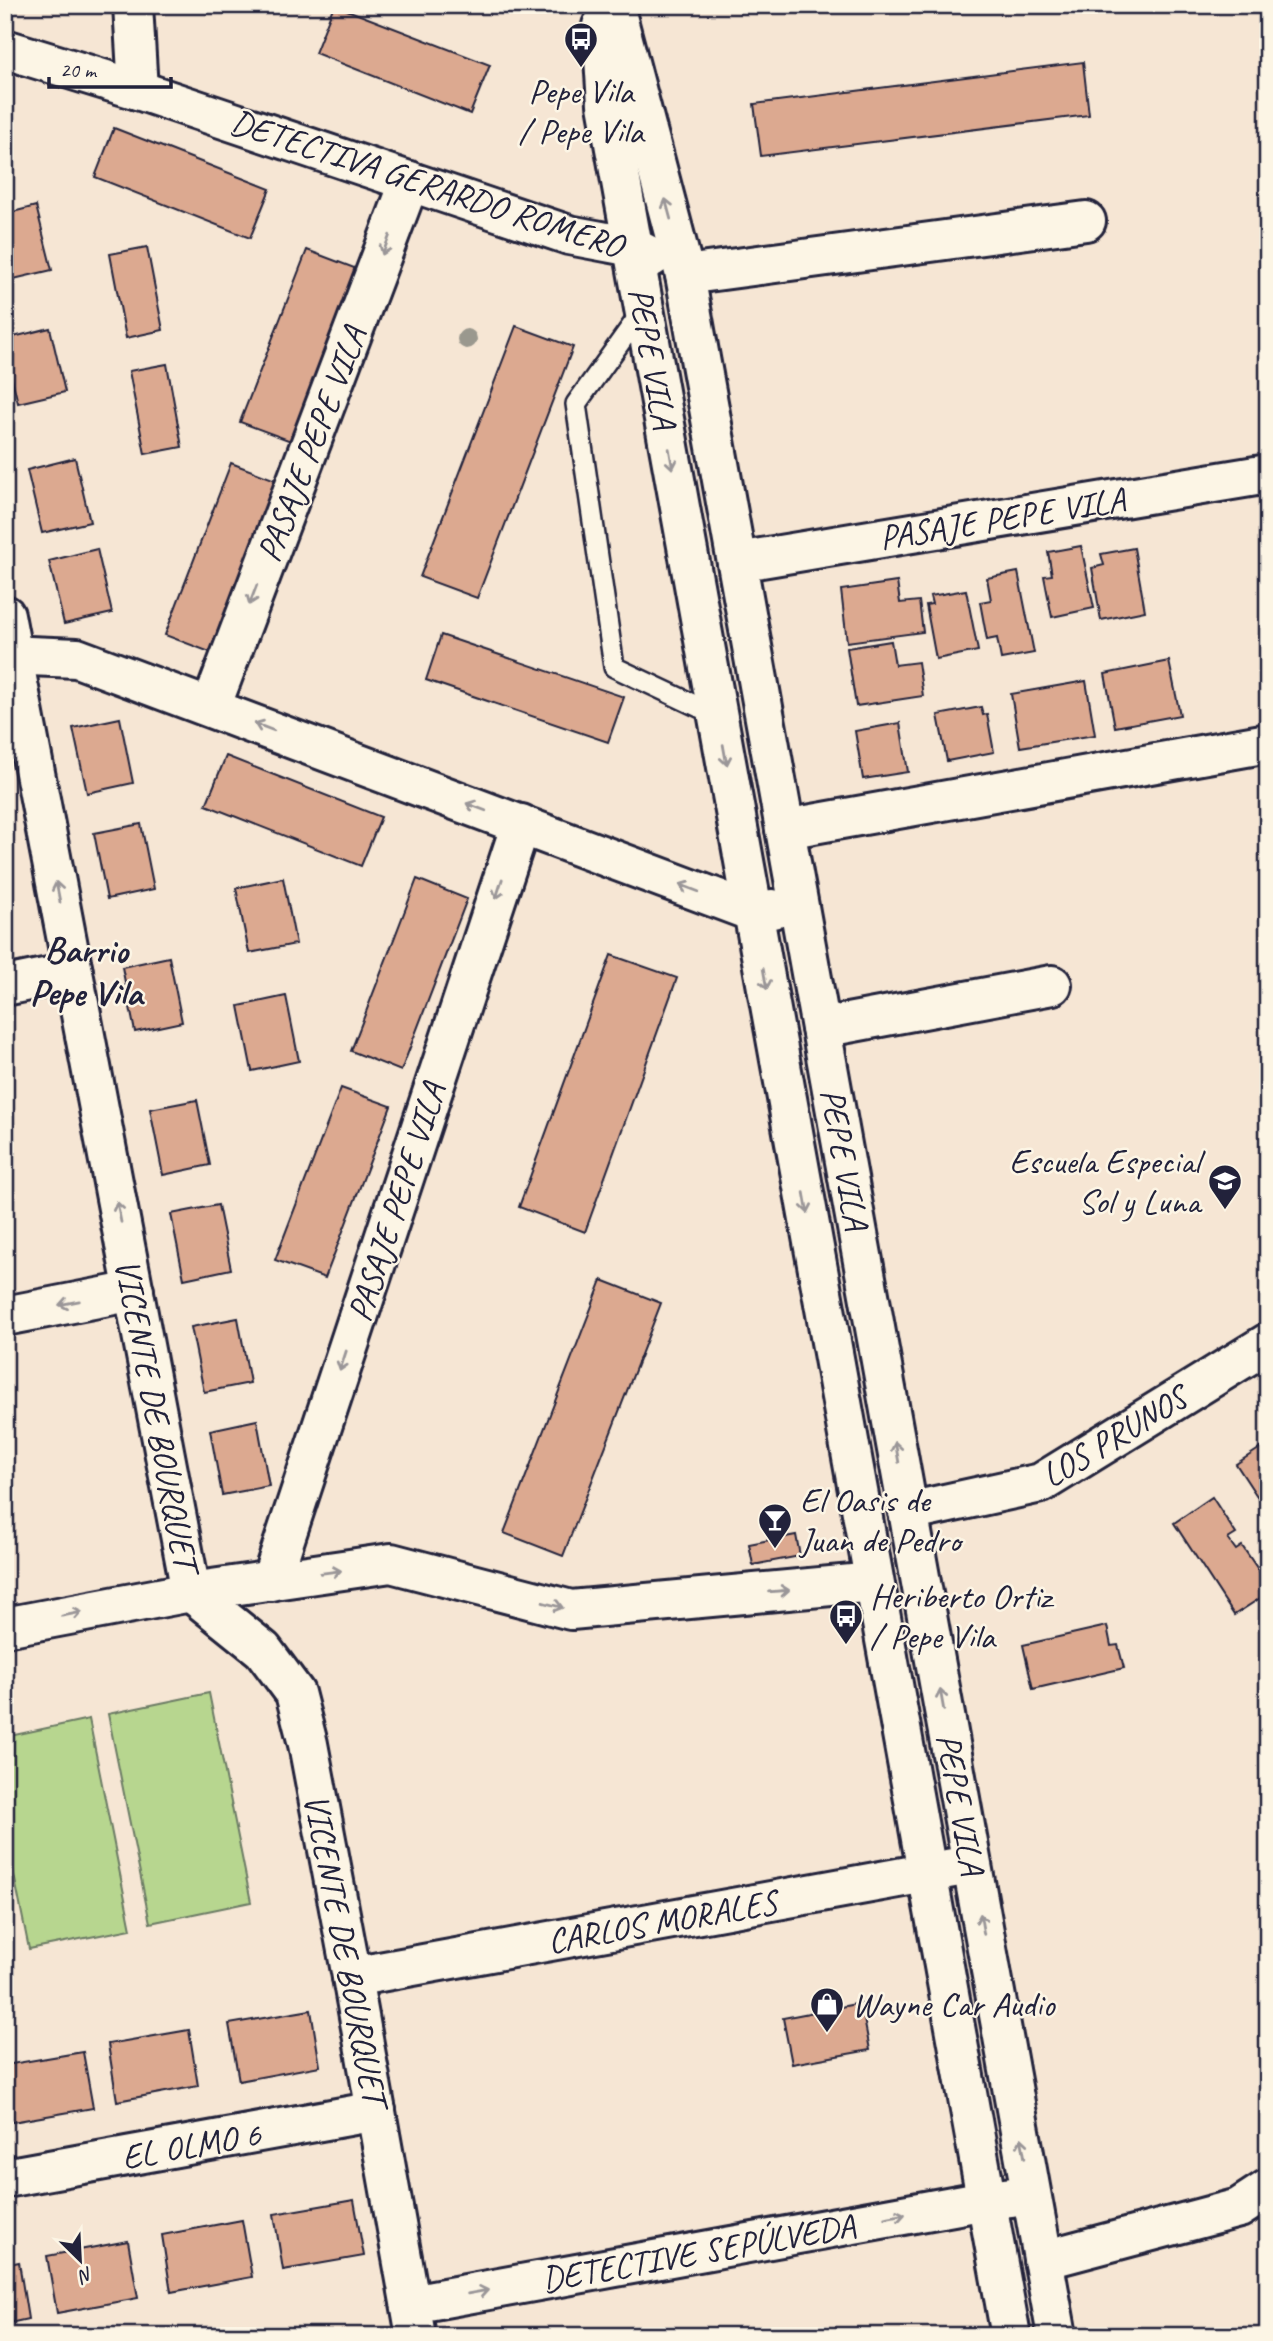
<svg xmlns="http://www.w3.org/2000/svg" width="1273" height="2341" font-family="Caveat,sans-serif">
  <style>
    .green { fill: #b7d68f; stroke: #6c7c65; stroke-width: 2 }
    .building { fill: #dca990; stroke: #22223b; stroke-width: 2 }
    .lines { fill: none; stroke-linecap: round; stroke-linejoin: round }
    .lane-casing { stroke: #22223b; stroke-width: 24 }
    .street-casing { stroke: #22223b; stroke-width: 44 }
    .lane { stroke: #fcf5e5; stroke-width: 19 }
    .street { stroke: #fcf5e5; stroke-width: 38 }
    .tree { fill: #9a988e }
    .oneway { stroke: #9a9698 }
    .labels { text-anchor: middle; stroke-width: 5; stroke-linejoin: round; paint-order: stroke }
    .poi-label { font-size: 35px; fill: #22223b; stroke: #fcf5e5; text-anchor: start }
    .street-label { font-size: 35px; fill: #22223b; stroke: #fcf5e5 }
    .neighbourhood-label { font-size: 37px; font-weight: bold; fill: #22223b; stroke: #fcf5e5 }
  </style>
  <rect width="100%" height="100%" fill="#f6e6d4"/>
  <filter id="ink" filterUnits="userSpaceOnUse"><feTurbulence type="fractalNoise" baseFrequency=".0143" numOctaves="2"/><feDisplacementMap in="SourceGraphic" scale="14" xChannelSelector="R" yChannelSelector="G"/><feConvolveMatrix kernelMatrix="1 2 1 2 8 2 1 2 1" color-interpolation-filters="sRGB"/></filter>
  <g filter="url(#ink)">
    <g class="green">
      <polygon points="209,1693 251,1902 150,1923 108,1714"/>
      <polygon points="89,1719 131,1929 29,1949 5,1830 5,1737"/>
    </g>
    <g class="building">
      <polygon points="334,5 490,65 470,114 315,53"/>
      <polygon points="1083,62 1089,115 761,156 754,104"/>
      <polygon points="114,128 270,189 250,238 95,177"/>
      <polygon points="36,206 52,270 5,281 5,214"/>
      <polygon points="147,247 163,330 126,338 110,254"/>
      <polygon points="307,250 357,269 291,441 240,422"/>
      <polygon points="516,326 573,347 477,598 420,577"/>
      <polygon points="50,328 65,392 18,403 5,351 5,339"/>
      <polygon points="167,364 182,447 145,454 129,371"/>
      <polygon points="75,458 90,522 42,533 27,470"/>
      <polygon points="231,463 281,482 215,654 165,635"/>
      <polygon points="1081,546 1094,608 1052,617 1044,576 1052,575 1048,552"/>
      <polygon points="1134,548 1145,611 1101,620 1092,568 1104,565 1101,554"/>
      <polygon points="97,549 112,613 64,624 49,561"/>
      <polygon points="1018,572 1034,653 1001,659 997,638 987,640 980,602 991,600 987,578"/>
      <polygon points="897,582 900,603 919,601 923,632 847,642 841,590"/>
      <polygon points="966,590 978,651 936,659 926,605 932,604 930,596"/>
      <polygon points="441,635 624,697 608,742 426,680"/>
      <polygon points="891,641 895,665 918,662 923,696 856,706 847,648"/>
      <polygon points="1169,661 1180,715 1115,727 1105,674"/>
      <polygon points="1086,681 1095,735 1020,747 1011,694"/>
      <polygon points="981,707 983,715 987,714 994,752 947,761 938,715"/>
      <polygon points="120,718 133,783 87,793 73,728"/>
      <polygon points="900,723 908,772 863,779 855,731"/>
      <polygon points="226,756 381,817 361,866 206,805"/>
      <polygon points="141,824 154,889 107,899 94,833"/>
      <polygon points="283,878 296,944 249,953 236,888"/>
      <polygon points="417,879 467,899 401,1071 351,1051"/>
      <polygon points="611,955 677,978 585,1232 519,1207"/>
      <polygon points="169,957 182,1022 135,1032 122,967"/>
      <polygon points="286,996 299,1061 252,1071 239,1006"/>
      <polygon points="341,1088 391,1106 325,1278 275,1260"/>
      <polygon points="197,1100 210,1165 163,1175 150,1109"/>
      <polygon points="218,1205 231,1269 184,1279 171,1214"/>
      <polygon points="602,1280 661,1303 563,1556 504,1533"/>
      <polygon points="238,1318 250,1383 204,1392 191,1327"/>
      <polygon points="257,1420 269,1486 222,1495 210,1430"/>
      <polygon points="1268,1443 1268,1513 1236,1464"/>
      <polygon points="1212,1497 1236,1534 1228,1539 1236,1550 1242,1546 1268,1584 1268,1593 1234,1615 1174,1523"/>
      <polygon points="796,1535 800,1556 753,1565 749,1544"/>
      <polygon points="1107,1626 1111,1646 1118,1645 1124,1668 1033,1689 1023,1645"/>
      <polygon points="861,2003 870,2050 792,2064 783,2018"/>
      <polygon points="311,2010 320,2066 239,2081 229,2024"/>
      <polygon points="189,2030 198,2086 117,2101 108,2044"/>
      <polygon points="83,2052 93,2108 12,2122 5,2085 5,2065"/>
      <polygon points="354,2200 364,2256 283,2270 274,2214"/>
      <polygon points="242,2220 252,2277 171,2292 162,2235"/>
      <polygon points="128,2241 138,2298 57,2313 47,2256"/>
      <polygon points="19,2262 28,2319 5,2324 5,2265"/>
    </g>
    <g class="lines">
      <g class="lane-casing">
        <polyline id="lane" points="644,309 576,404 614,667 718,716"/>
      </g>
      <g class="street-casing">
        <g id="street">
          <polyline points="133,5 138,90"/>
          <polyline points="614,5 685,275 1057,2336"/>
          <polyline points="602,26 607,104 1011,2336"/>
          <polyline points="5,49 138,90 569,235 633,247 652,257"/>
          <polyline points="685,275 1086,221"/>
          <polyline points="737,562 1268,474"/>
          <polyline points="5,615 191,1592 263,1650 295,1693 308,1744 352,1977 416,2336"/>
          <polyline points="5,655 77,658 753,912 772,909"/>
          <polyline points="211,707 410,181"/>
          <polyline points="785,829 1268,743"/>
          <polyline points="5,986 73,972"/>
          <polyline points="821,1028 1052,985"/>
          <polyline points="5,1316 134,1291"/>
          <polyline points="908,1512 1041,1483 1268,1343"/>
          <polyline points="271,1581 521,824"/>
          <polyline points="5,1627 191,1592 391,1563 571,1610 874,1582"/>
          <polyline points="352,1977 953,1868"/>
          <polyline points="5,2178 376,2111"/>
          <polyline points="1043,2260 1239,2208 1268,2189"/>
          <polyline points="411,2304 986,2200 1012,2197"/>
        </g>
      </g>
      <use href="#lane" class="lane"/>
      <use href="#street" class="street"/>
    </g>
    <circle class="tree" cx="467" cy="339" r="10"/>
    <defs><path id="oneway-shaft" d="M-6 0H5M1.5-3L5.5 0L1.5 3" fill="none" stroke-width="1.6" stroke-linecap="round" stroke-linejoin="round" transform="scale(1.75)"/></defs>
    <g class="oneway">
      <use href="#oneway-shaft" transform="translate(668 209) rotate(-105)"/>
      <use href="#oneway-shaft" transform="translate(386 245) rotate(111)"/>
      <use href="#oneway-shaft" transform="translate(671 459) rotate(80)"/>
      <use href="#oneway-shaft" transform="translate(253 595) rotate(111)"/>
      <use href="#oneway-shaft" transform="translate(264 727) rotate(-159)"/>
      <use href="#oneway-shaft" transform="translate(725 755) rotate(80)"/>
      <use href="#oneway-shaft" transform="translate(476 807) rotate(-159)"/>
      <use href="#oneway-shaft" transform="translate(689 888) rotate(-159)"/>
      <use href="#oneway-shaft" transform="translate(499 889) rotate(108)"/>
      <use href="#oneway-shaft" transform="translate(58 892) rotate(-101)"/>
      <use href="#oneway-shaft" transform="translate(765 979) rotate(80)"/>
      <use href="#oneway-shaft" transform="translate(806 1203) rotate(80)"/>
      <use href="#oneway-shaft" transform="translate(119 1212) rotate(-101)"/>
      <use href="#oneway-shaft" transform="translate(69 1303) rotate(169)"/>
      <use href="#oneway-shaft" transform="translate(343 1361) rotate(108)"/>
      <use href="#oneway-shaft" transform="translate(897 1452) rotate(-100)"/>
      <use href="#oneway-shaft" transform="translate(331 1572) rotate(-8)"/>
      <use href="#oneway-shaft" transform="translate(779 1591) rotate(-5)"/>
      <use href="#oneway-shaft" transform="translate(553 1605) rotate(15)"/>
      <use href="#oneway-shaft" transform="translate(72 1614) rotate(-11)"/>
      <use href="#oneway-shaft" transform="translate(942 1700) rotate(-100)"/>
      <use href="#oneway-shaft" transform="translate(982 1924) rotate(-100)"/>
      <use href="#oneway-shaft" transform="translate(1023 2148) rotate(-100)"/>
      <use href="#oneway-shaft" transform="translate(895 2216) rotate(-10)"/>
      <use href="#oneway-shaft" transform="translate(478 2292) rotate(-10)"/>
    </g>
  </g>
  <defs>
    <g id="bus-pin" transform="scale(1.75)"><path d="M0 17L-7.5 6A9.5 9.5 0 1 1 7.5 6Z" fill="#22223b" stroke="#fcf5e5"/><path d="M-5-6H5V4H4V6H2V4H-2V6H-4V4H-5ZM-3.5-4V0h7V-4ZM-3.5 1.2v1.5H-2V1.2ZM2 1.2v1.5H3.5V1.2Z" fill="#fff"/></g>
    <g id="school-pin" transform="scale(1.75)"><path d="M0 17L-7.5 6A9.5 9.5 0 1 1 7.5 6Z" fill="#22223b" stroke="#fcf5e5"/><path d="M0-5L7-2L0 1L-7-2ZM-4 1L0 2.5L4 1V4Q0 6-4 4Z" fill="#fff"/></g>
    <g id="bar-pin" transform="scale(1.75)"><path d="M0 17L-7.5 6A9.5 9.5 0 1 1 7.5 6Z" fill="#22223b" stroke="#fcf5e5"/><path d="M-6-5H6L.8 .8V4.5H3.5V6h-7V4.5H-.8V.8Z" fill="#fff"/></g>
    <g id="shop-pin" transform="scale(1.75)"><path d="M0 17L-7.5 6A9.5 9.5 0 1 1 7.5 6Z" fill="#22223b" stroke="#fcf5e5"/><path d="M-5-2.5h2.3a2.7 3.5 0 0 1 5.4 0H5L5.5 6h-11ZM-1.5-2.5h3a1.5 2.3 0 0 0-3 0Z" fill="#fff"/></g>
  </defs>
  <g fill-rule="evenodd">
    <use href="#bus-pin" x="581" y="39"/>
    <use href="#school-pin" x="1225" y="1181"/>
    <use href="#bar-pin" x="775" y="1520"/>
    <use href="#bus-pin" x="846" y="1616"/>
    <use href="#shop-pin" x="827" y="2004"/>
  </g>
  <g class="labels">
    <g class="poi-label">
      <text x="581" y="103" text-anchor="middle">Pepe Vila<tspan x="581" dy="40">/ Pepe Vila</tspan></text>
      <text x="1200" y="1173" text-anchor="end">Escuela Especial<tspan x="1200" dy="40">Sol y Luna</tspan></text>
      <text x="800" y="1512">El Oasis de<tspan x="800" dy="40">Juan de Pedro</tspan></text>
      <text x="870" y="1608">Heriberto Ortiz<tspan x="870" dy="40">/ Pepe Vila</tspan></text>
      <text x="852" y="2016">Wayne Car Audio</text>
    </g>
    <g class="street-label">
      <text transform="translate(427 183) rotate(18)" y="12">DETECTIVA GERARDO ROMERO</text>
      <text transform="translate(653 358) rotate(80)" y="12">PEPE VILA</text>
      <text transform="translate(311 444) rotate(-69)" y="12">PASAJE PEPE VILA</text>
      <text transform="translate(1002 518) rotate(-9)" y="12">PASAJE PEPE VILA</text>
      <text transform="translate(845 1159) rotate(80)" y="12">PEPE VILA</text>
      <text transform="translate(396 1202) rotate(-72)" y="12">PASAJE PEPE VILA</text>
      <text transform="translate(157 1414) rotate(79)" y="12">VICENTE DE BOURQUET</text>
      <text transform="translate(1114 1436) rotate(-31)" y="12">LOS PRUNOS</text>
      <text transform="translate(961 1804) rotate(80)" y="12">PEPE VILA</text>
      <text transform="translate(662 1921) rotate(-10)" y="12">CARLOS MORALES</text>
      <text transform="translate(346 1949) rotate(79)" y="12">VICENTE DE BOURQUET</text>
      <text transform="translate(191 2145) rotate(-10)" y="12">EL OLMO 6</text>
      <text transform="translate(698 2252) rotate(-10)" y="12">DETECTIVE SEPÚLVEDA</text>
    </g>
    <g class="neighbourhood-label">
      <text x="86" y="962">Barrio<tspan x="86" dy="43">Pepe Vila</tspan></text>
    </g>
  </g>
  <rect width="1273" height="2341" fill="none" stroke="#fcf5e5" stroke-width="28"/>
  <rect x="14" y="14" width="1245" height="2313" fill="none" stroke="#22223b" stroke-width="2.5" filter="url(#ink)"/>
  <g transform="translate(80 2260) rotate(156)" stroke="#fcf5e5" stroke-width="5" paint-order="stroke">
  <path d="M0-5L12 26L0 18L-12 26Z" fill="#22223b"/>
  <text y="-10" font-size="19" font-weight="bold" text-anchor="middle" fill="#22223b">N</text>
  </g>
  <path d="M49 77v10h122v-10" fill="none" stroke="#22223b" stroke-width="3.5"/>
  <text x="60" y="77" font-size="21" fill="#22223b" stroke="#fcf5e5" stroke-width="5" paint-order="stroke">20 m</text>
</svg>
